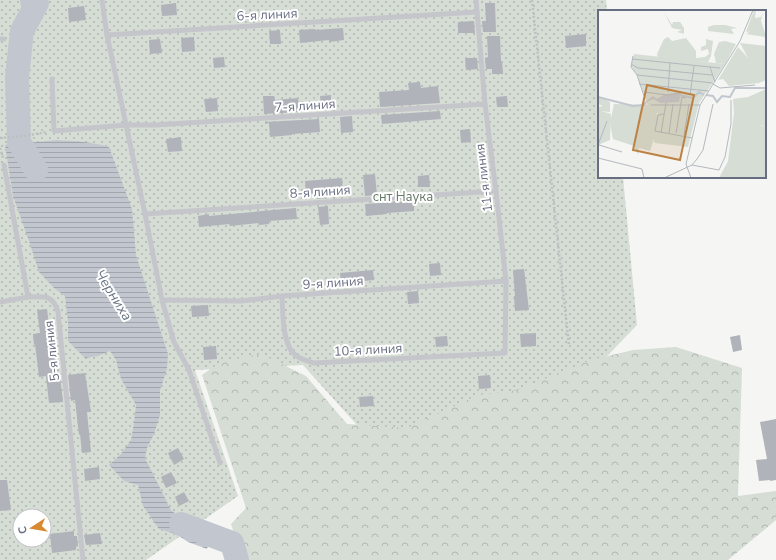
<svg xmlns="http://www.w3.org/2000/svg" width="776" height="560" font-family="'Nunito Sans',sans-serif">
  <style>
    .grass { fill: url(#grass-dots); fill-rule: evenodd }
    .forest { fill: url(#forest-crowns) }
    .water { fill: url(#water-rules) }
    .lines { fill: none; stroke-linecap: round; stroke-linejoin: round }
    .river { stroke: #c2c7cf; stroke-width: 24 }
    .building { fill: #b0b3ba }
    .path { stroke: #bebfc2; stroke-width: 2.5; stroke-dasharray: 2 2; stroke-linecap: butt }
    .service { stroke: #c5c6cb; stroke-width: 5 }
    .labels { text-anchor: middle; stroke-width: 4; stroke-linejoin: round; paint-order: stroke }
    .street-label { font-size: 13px; fill: #676e82; stroke: #fff }
    .park-label { font-size: 13px; fill: #657a67; stroke: #fff }
    .water-label { font-size: 14px; font-style: italic; fill: #687485; stroke: #fff }
    .inset-river { fill: none; stroke: #c2c7cf; stroke-width: 2 }
    .inset-road { fill: none; stroke: #b4b8bf; stroke-width: 1 }
    .view { fill: #bc8244; fill-opacity: 0.15; stroke: #bc8244; stroke-width: 2 }
    .inset-edge { fill: none; stroke: #676e82; stroke-width: 2 }
  </style>
  <defs>
    <pattern id="grass-dots" width="8" height="8" patternUnits="userSpaceOnUse"><rect width="8" height="8" fill="#d5ddd4"/><path d="M2 2h.1M6 6h.1" fill="none" stroke="#b1b7b1" stroke-width="1.8" stroke-linecap="round"/></pattern>
    <pattern id="forest-crowns" width="20" height="18" patternUnits="userSpaceOnUse"><rect width="20" height="18" fill="#d5ddd4"/><path d="M2 6a3 3 0 1 1 6 0M12 15a3 3 0 1 1 6 0" fill="none" stroke="#b1b7b1"/></pattern>
    <pattern id="water-rules" width="6" height="5" patternUnits="userSpaceOnUse"><rect width="6" height="5" fill="#c2c7cf"/><path d="M0 2.5h6" fill="none" stroke="#a1a6ad"/></pattern>
  </defs>
  <rect width="100%" height="100%" fill="#f5f6f3"/>
  <path class="grass" d="M0,0H606L607,11H599V177H623L637,325L559,406L365,434L303,365L195,370L238,496L146,560H0ZM20,516H44V540H20Z"/>
  <polygon class="forest" points="676,347 742,368 738,496 776,491 776,520 728,560 243,560 231,524 246,508 202,375 221,362 261,354 306,376 347,424 407,428 478,395 518,390 591,360 633,350"/>
  <path class="water" d="M57,140C75,141 92,142 109,147L132,209L136,255L168,354L167,369L160,390V415L154,434L147,448L145,458L171,510L179,517L211,536L207,549L188,542L176,534L159,529L143,506L138,485L124,481L109,465L121,454L131,440L134,423L136,405L121,379L116,360L110,351L98,356L85,358L68,341V322L65,296L54,288L39,272L30,244L13,196L5,145L14,142L26,143Z"/>
  <g class="lines">
    <g class="river">
      <polyline points="32,0 37,3 22,31 17,77 19,142 36,170"/>
      <polyline points="181,524 232,543 237,560"/>
    </g>
  </g>
  <g class="building">
    <polygon points="176,3 177,15 162,16 161,5"/>
    <polygon points="485,3 495,3 496,32 483,32 482,21 486,21"/>
    <polygon points="84,6 86,20 69,22 68,8"/>
    <polygon points="474,21 475,33 458,33 458,22"/>
    <polygon points="343,28 344,40 329,42 329,40 300,43 299,30 315,29 316,30"/>
    <polygon points="280,30 281,44 270,44 269,31"/>
    <polygon points="586,34 586,46 566,48 565,36"/>
    <polygon points="487,36 500,36 501,61 502,61 503,74 492,74 492,69 486,69 485,58 488,57"/>
    <polygon points="194,37 195,51 182,52 181,38"/>
    <polygon points="160,39 162,53 150,54 149,40"/>
    <polygon points="224,57 225,67 214,68 213,58"/>
    <polygon points="465,58 477,58 478,69 466,70"/>
    <polygon points="420,82 421,88 438,86 440,103 380,107 379,92 409,90 408,83"/>
    <polygon points="331,95 331,105 321,106 320,96"/>
    <polygon points="263,96 274,96 275,100 298,98 300,112 264,114"/>
    <polygon points="507,96 508,107 497,107 496,97"/>
    <polygon points="217,98 218,111 206,112 204,99"/>
    <polygon points="440,111 441,119 382,124 381,115"/>
    <polygon points="352,116 353,132 341,133 340,117"/>
    <polygon points="319,119 320,132 292,134 292,135 270,137 269,123 265,124 265,122"/>
    <polygon points="470,129 471,142 461,143 460,130"/>
    <polygon points="181,137 182,151 168,152 166,139"/>
    <polygon points="375,174 377,195 365,196 363,175"/>
    <polygon points="429,175 430,187 418,187 418,176"/>
    <polygon points="342,178 343,192 327,193 327,198 317,199 317,193 306,194 305,181"/>
    <polygon points="414,201 414,211 387,213 387,214 366,216 365,204"/>
    <polygon points="328,206 329,224 320,225 318,207"/>
    <polygon points="296,208 297,219 269,221 269,224 259,225 258,223 230,226 229,224 199,227 198,216 209,214 209,216"/>
    <polygon points="440,263 441,275 430,276 429,264"/>
    <polygon points="524,269 529,310 515,311 514,296 515,296 513,270"/>
    <polygon points="373,270 374,280 341,283 340,273"/>
    <polygon points="418,291 419,303 408,304 407,292"/>
    <polygon points="208,305 209,316 192,317 191,306"/>
    <polygon points="47,309 53,359 56,359 58,377 60,376 63,402 49,403 46,376 39,377 35,344 34,345 33,334 40,333 37,310"/>
    <polygon points="536,333 536,346 521,347 520,334"/>
    <polygon points="740,335 742,350 733,352 730,337"/>
    <polygon points="447,336 448,346 436,347 435,337"/>
    <polygon points="216,346 217,359 204,360 203,347"/>
    <polygon points="85,373 91,412 87,412 91,452 82,453 80,434 79,435 75,400 71,401 68,375"/>
    <polygon points="490,375 491,388 479,389 478,376"/>
    <polygon points="373,396 374,406 360,407 359,397"/>
    <polygon points="776,419 776,480 770,481 770,480 759,481 756,460 767,459 760,422"/>
    <polygon points="178,448 184,459 174,465 168,453"/>
    <polygon points="99,467 100,479 85,481 84,469"/>
    <polygon points="171,472 177,483 166,488 161,477"/>
    <polygon points="0,480 7,480 11,510 0,511"/>
    <polygon points="184,492 189,501 179,506 175,497"/>
    <polygon points="74,531 74,536 77,536 78,546 76,547 76,550 52,553 50,534"/>
    <polygon points="100,533 102,544 86,545 84,535"/>
  </g>
  <g class="lines">
    <g class="path">
      <polyline points="532,0 569,346"/>
      <polyline points="0,138 23,136 47,132"/>
      <polyline points="0,148 3,158"/>
    </g>
    <g class="service">
      <polyline points="102,0 107,35 145,214 162,300 174,342 189,370 220,463"/>
      <polyline points="107,35 477,12"/>
      <polyline points="0,39 4,39"/>
      <polyline points="52,79 54,131 126,125 155,125 485,104"/>
      <path d="M4,165L28,297C45,296 53,295 58,312L83,560"/>
      <polyline points="145,214 496,191"/>
      <path d="M282,296C283,313 282,342 294,354C299,359 307,361 314,363L505,353L506,281L496,191L485,104L476,0"/>
      <polyline points="162,300 241,301 282,296 506,281"/>
      <polyline points="0,302 28,297"/>
    </g>
  </g>
  <g class="labels">
    <g class="street-label">
      <text transform="translate(267 14) rotate(-3)" y="5">6-я линия</text>
      <text transform="translate(305 105) rotate(-4)" y="5">7-я линия</text>
      <text transform="translate(483 178) rotate(-97)" y="5">11-я линия</text>
      <text transform="translate(320 191) rotate(-4)" y="5">8-я линия</text>
      <text transform="translate(333 282) rotate(-4)" y="5">9-я линия</text>
      <text transform="translate(368 349) rotate(-3)" y="5">10-я линия</text>
      <text transform="translate(51 351) rotate(-96)" y="5">5-я линия</text>
    </g>
    <g class="park-label">
      <text x="403" y="201">снт Наука</text>
    </g>
    <g class="water-label">
      <text transform="translate(114 295) rotate(58)" y="5">Черниха</text>
    </g>
  </g>
  <g transform="translate(598 10)">
    <rect width="168" height="168" fill="#f5f6f3"/>
    <path d="M156,0H158L157,8L163,7L165,2L163,11L166,20L148,22ZM36,44L127,54L101,93L90,137L57,133L52,125L53,108L60,104L61,95L50,96L39,65L33,56ZM0,100L13,104L12,130L0,135ZM136,103L145,110L168,117V168H121L130,151Z" fill="#d5ddd4"/>
    <path d="M66,2L74,15L75,12H82L86,18V24L79,22L84,20L74,18ZM116,15H127L139,18L133,19L136,24L110,21V17ZM154,20H166L168,27L148,24ZM70,27L74,31L88,28L98,41V48L107,47L111,44L110,39L103,41V37L108,35V29L115,31L113,46L110,52L60,48L59,44L66,29ZM127,31L138,34L127,54L118,53L116,44L121,32ZM142,33L168,36V70L161,73L131,76L125,69L120,70L140,37L150,48ZM168,79V117L163,115L158,120L147,118L145,110L136,104L135,89L150,87ZM0,86L12,92V102L0,101V97L5,96L0,94ZM16,94L61,95V101L53,112L55,132L52,141L41,138L40,145L36,136L15,129L12,113Z" fill="#d5ddd4"/>
    <path d="M83,83L81,92L63,93L55,89L46,93L55,86L59,89L66,85Z" fill="#c2c7cf"/>
    <path class="inset-river" d="M81,85L95,88L101,82L106,85M108,85L115,86L119,92L124,86L132,87L137,78H168M0,87L35,96L46,95L48,92"/>
    <path class="inset-road" d="M35,46L33,57L39,65L46,86M34,49L122,58M33,54L40,58L114,65M112,57L117,72M39,65L115,73M41,74L111,81M115,74L122,78L157,75M46,82L69,85L82,83M70,82L72,53M92,85L96,56M53,95H102M66,104L60,105L57,121L94,128M63,123L68,93M71,123L75,94M78,123L84,87L88,88M86,125L91,94M0,135L9,111M1,135L24,142M0,148L44,159L46,168M94,155L121,160L127,147L133,114V90M66,168L94,155L99,149L105,140L115,94M93,168L88,154L102,95L142,31L155,0"/>
    <path class="view" d="M49,75L96,85L82,150L35,140Z"/>
    <rect width="168" height="168" class="inset-edge"/>
  </g>
  <g transform="translate(32 528) rotate(258)"><circle r="19" fill="#ffffff" stroke="#c2c5cd"/>
  <path d="M0-3L7 15L0 10L-7 15Z" fill="#d98930"/>
  <text y="-6" font-size="11" font-weight="bold" text-anchor="middle" fill="#676e82">С</text>
  </g>
</svg>
